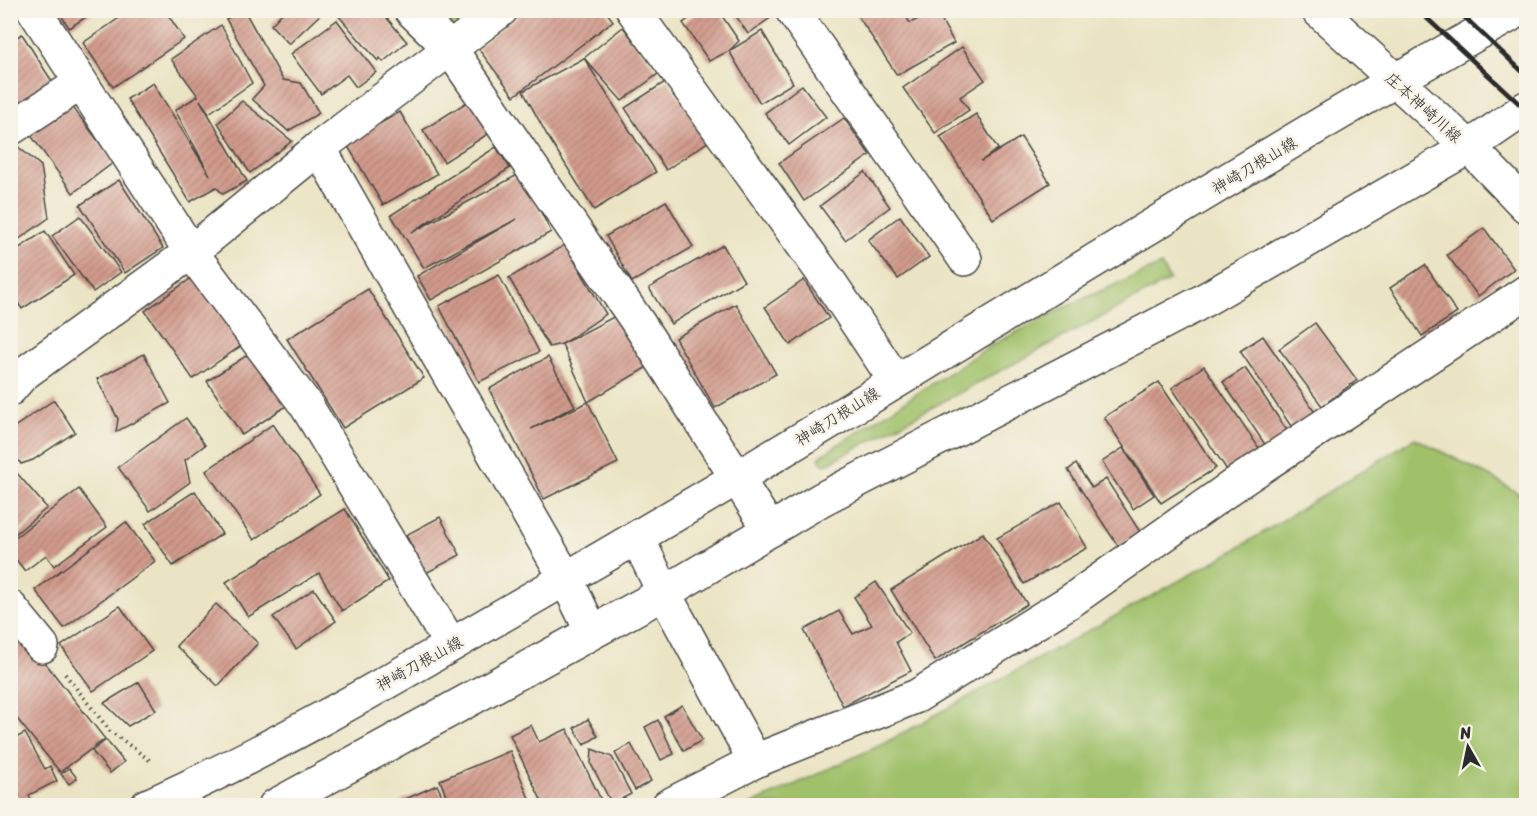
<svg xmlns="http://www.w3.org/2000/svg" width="1537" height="816" font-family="Sriracha,'Klee One',sans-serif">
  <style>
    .grass { fill: #a0c16a; stroke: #66764a; stroke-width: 1.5 }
    .park { fill: url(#park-dots); stroke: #66764a; stroke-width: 1.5 }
    .building { fill: url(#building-hatch) }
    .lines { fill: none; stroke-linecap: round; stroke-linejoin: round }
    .minor-casing { stroke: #484742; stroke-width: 36 }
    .path { stroke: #484742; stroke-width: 4; stroke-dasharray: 1.5 4.5; stroke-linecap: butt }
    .minor { stroke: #fff; stroke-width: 33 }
    .rail { stroke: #2b2b2b; stroke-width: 4.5 }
    .labels { text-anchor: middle; stroke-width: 5; stroke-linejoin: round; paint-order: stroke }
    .street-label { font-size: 16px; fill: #2b2b2b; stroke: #f7f3e8 }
  </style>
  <defs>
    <pattern id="park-dots" width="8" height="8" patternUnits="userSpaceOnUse" patternTransform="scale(1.5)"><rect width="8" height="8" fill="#a0c16a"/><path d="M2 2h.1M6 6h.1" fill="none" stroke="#839d57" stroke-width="1.8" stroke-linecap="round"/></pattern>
    <pattern id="building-hatch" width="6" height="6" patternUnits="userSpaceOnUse" patternTransform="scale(1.5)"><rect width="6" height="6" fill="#d19a8b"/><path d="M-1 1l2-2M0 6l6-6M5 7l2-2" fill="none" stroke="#aa7e72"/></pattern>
  </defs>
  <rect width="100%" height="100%" fill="#f7f3e8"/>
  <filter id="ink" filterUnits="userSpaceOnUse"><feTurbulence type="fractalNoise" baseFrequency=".0167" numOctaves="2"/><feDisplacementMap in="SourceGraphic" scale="12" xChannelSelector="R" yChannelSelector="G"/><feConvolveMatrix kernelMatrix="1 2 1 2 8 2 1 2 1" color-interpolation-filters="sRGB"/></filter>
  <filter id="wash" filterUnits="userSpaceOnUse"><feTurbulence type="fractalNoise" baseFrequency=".008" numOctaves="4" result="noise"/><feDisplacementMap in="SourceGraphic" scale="24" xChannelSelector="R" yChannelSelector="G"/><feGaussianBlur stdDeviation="1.35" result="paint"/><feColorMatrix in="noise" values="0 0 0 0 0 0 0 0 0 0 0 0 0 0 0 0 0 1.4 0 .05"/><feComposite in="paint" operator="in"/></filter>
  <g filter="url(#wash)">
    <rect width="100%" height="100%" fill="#ebe4c4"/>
    <g class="grass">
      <polygon points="1161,265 1170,280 832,461 824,465 819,459 822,455 992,345 1071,304"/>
      <polygon points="1415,438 1491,477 1526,498 1526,805 750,805 883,744 1233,551"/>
    </g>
    <polygon class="park" points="427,11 484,11 452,35"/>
    <g id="blocks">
      <g class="building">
        <polygon points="58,10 97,10 69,28"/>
        <polygon points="131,10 165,10 184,39 113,87 83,43"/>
        <polygon points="240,10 244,10 283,80 301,83 319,113 288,131 252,99 264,86 226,19"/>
        <polygon points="285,10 325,10 289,44 271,25"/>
        <polygon points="339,10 380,10 407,42 383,62 380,58 378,61 336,13"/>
        <polygon points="526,10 605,10 613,21 514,96 477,47"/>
        <polygon points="701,10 718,10 739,41 729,51 709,61 683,23"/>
        <polygon points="732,10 770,10 773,16 748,34"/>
        <polygon points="854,10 902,10 910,23 936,10 954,43 897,75"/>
        <polygon points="337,20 376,72 356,87 347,75 321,94 291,54"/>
        <polygon points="221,25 252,83 209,113 200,100 247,181 223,194 216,187 190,202 127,99 153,83 210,175 175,110 198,96 171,59"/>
        <polygon points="623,27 659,73 622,101 584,58"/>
        <polygon points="762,31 793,83 760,103 729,51"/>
        <polygon points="22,34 53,83 10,109 10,41"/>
        <polygon points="962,47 985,80 960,97 969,110 935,133 903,88"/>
        <polygon points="584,58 656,172 594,210 547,135 523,91"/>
        <polygon points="668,80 709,141 666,170 625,108"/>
        <polygon points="802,85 826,117 789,145 765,113"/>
        <polygon points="470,100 491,132 444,162 423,130"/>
        <polygon points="68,101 114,162 73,193 27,130"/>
        <polygon points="242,101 292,141 250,173 218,123"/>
        <polygon points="400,112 437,174 383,205 346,143"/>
        <polygon points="976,114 998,149 981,161 1021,137 1050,183 993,219 940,137"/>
        <polygon points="844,118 870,155 804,201 779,163"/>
        <polygon points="16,145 41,166 49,218 12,244 10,148"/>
        <polygon points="496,147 510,168 411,233 521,173 551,232 431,300 417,276 517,219 424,268 391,215"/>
        <polygon points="865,172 890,207 845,240 820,206"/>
        <polygon points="119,180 163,248 125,273 80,205"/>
        <polygon points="666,201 693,247 632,282 606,236"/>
        <polygon points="80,216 121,272 93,292 52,236"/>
        <polygon points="900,216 929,257 898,279 868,240"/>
        <polygon points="1484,228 1514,269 1478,296 1447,255"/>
        <polygon points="45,231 74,275 22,309 10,291 10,254"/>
        <polygon points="565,245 606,314 562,344 549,347 509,278"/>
        <polygon points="723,245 744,281 671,324 649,288"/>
        <polygon points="1425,265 1457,313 1422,336 1390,288"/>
        <polygon points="200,272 248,341 193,379 145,311"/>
        <polygon points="499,275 539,352 479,382 439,306"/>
        <polygon points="804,280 829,318 790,345 765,307"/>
        <polygon points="368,289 424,378 343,428 287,339"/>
        <polygon points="736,304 776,374 715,408 675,338"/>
        <polygon points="621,313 649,366 588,402 562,344"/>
        <polygon points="1315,323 1357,380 1322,406 1279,349"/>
        <polygon points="1263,336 1318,417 1295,432 1240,351"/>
        <polygon points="252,352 288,405 242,435 207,381"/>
        <polygon points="144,354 170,403 116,432 118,419 97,379"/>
        <polygon points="548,357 575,406 531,429 588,402 618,463 544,499 489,389"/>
        <polygon points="1204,366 1261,451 1229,473 1172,388"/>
        <polygon points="1245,368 1290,435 1268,449 1223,382"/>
        <polygon points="1159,382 1216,468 1161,503 1104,417"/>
        <polygon points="54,400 75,432 33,460 21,464 10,449 10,430"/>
        <polygon points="186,418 205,445 185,460 190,482 150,511 118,467"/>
        <polygon points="273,424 320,494 254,540 206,471"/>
        <polygon points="1123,448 1154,495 1133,509 1102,462"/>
        <polygon points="1076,464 1092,488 1106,479 1140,532 1118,546 1068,470"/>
        <polygon points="10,465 47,508 15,534 10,529"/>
        <polygon points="79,489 107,527 54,566 46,555 25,571 10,552 10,541"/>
        <polygon points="195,491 222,534 173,566 145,524"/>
        <polygon points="1061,502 1087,548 1024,584 997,538"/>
        <polygon points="345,509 389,581 342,611 319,573 248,617 226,582"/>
        <polygon points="440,517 460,555 426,573 406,535"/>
        <polygon points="126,522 155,561 64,628 35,590"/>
        <polygon points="983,533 1027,604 935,661 891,590"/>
        <polygon points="876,582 910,633 896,642 911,671 843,706 804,630 839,611 853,634 872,625 854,597"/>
        <polygon points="314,589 336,621 296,649 273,617"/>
        <polygon points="216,604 258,643 218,686 176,646"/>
        <polygon points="120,606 152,651 93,691 61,646"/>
        <polygon points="14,623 105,739 60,772 10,710 10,626"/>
        <polygon points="139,682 156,710 128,726 104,703"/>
        <polygon points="682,705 702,740 684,751 664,716"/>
        <polygon points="588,719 598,736 584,745 574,728"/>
        <polygon points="658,720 674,754 661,760 645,727"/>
        <polygon points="531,725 539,742 567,729 604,806 544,806 510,735"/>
        <polygon points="25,733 45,769 50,766 57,781 29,795 31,800 20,806 10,805 10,741"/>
        <polygon points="106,740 124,762 110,773 92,751"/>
        <polygon points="631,744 651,781 635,790 615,753"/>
        <polygon points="592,749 612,757 631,794 612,804 591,764"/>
        <polygon points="510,751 532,806 450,806 440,780"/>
        <polygon points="69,768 77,778 69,784 61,774"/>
        <polygon points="437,785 447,806 400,806 399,802"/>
      </g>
    </g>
  </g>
  <g filter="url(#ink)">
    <use href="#blocks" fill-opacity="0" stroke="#484742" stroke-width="1.5"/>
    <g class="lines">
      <g class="minor-casing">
        <g id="minor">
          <polyline points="34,10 191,252 306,405 451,645"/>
          <polyline points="411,10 449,47 639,324 770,530"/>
          <polyline points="633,10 831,284 895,380"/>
          <polyline points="792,10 965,259"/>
          <polyline points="1318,10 1469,147 1526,206"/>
          <polyline points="10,129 81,83"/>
          <polyline points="319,148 566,579 592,632"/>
          <polyline points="10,389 22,375 191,252 319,148 501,10"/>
          <polyline points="638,539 664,593 755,761 917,696 1072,600 1240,481 1526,292"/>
          <polyline points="10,607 42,646"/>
          <path d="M147,806C290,742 425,660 560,582C883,396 1194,192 1519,10"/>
          <polyline points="275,806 664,593 822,499 1194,306 1469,147 1526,108"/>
          <polyline points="668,806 755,761"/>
        </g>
      </g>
      <polyline class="path" points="65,674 110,731 152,762"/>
      <use href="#minor" class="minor"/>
      <g class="rail">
        <polyline points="1418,10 1526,110"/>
        <polyline points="1457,10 1526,75"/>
      </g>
    </g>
  </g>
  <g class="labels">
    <g class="street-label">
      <text transform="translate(1424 107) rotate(42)" y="6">庄本神崎川線</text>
      <text transform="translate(1254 165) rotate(-31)" y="6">神崎刀根山線</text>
      <text transform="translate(837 416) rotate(-32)" y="6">神崎刀根山線</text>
      <text transform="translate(419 663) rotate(-29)" y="6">神崎刀根山線</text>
    </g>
  </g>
  <rect width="1537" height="816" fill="none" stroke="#f7f3e8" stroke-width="36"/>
  <g transform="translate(1468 747) rotate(351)" stroke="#f7f3e8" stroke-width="4.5" paint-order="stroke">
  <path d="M0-4.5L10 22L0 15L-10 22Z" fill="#2b2b2b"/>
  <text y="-9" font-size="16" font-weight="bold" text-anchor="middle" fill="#2b2b2b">N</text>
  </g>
</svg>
